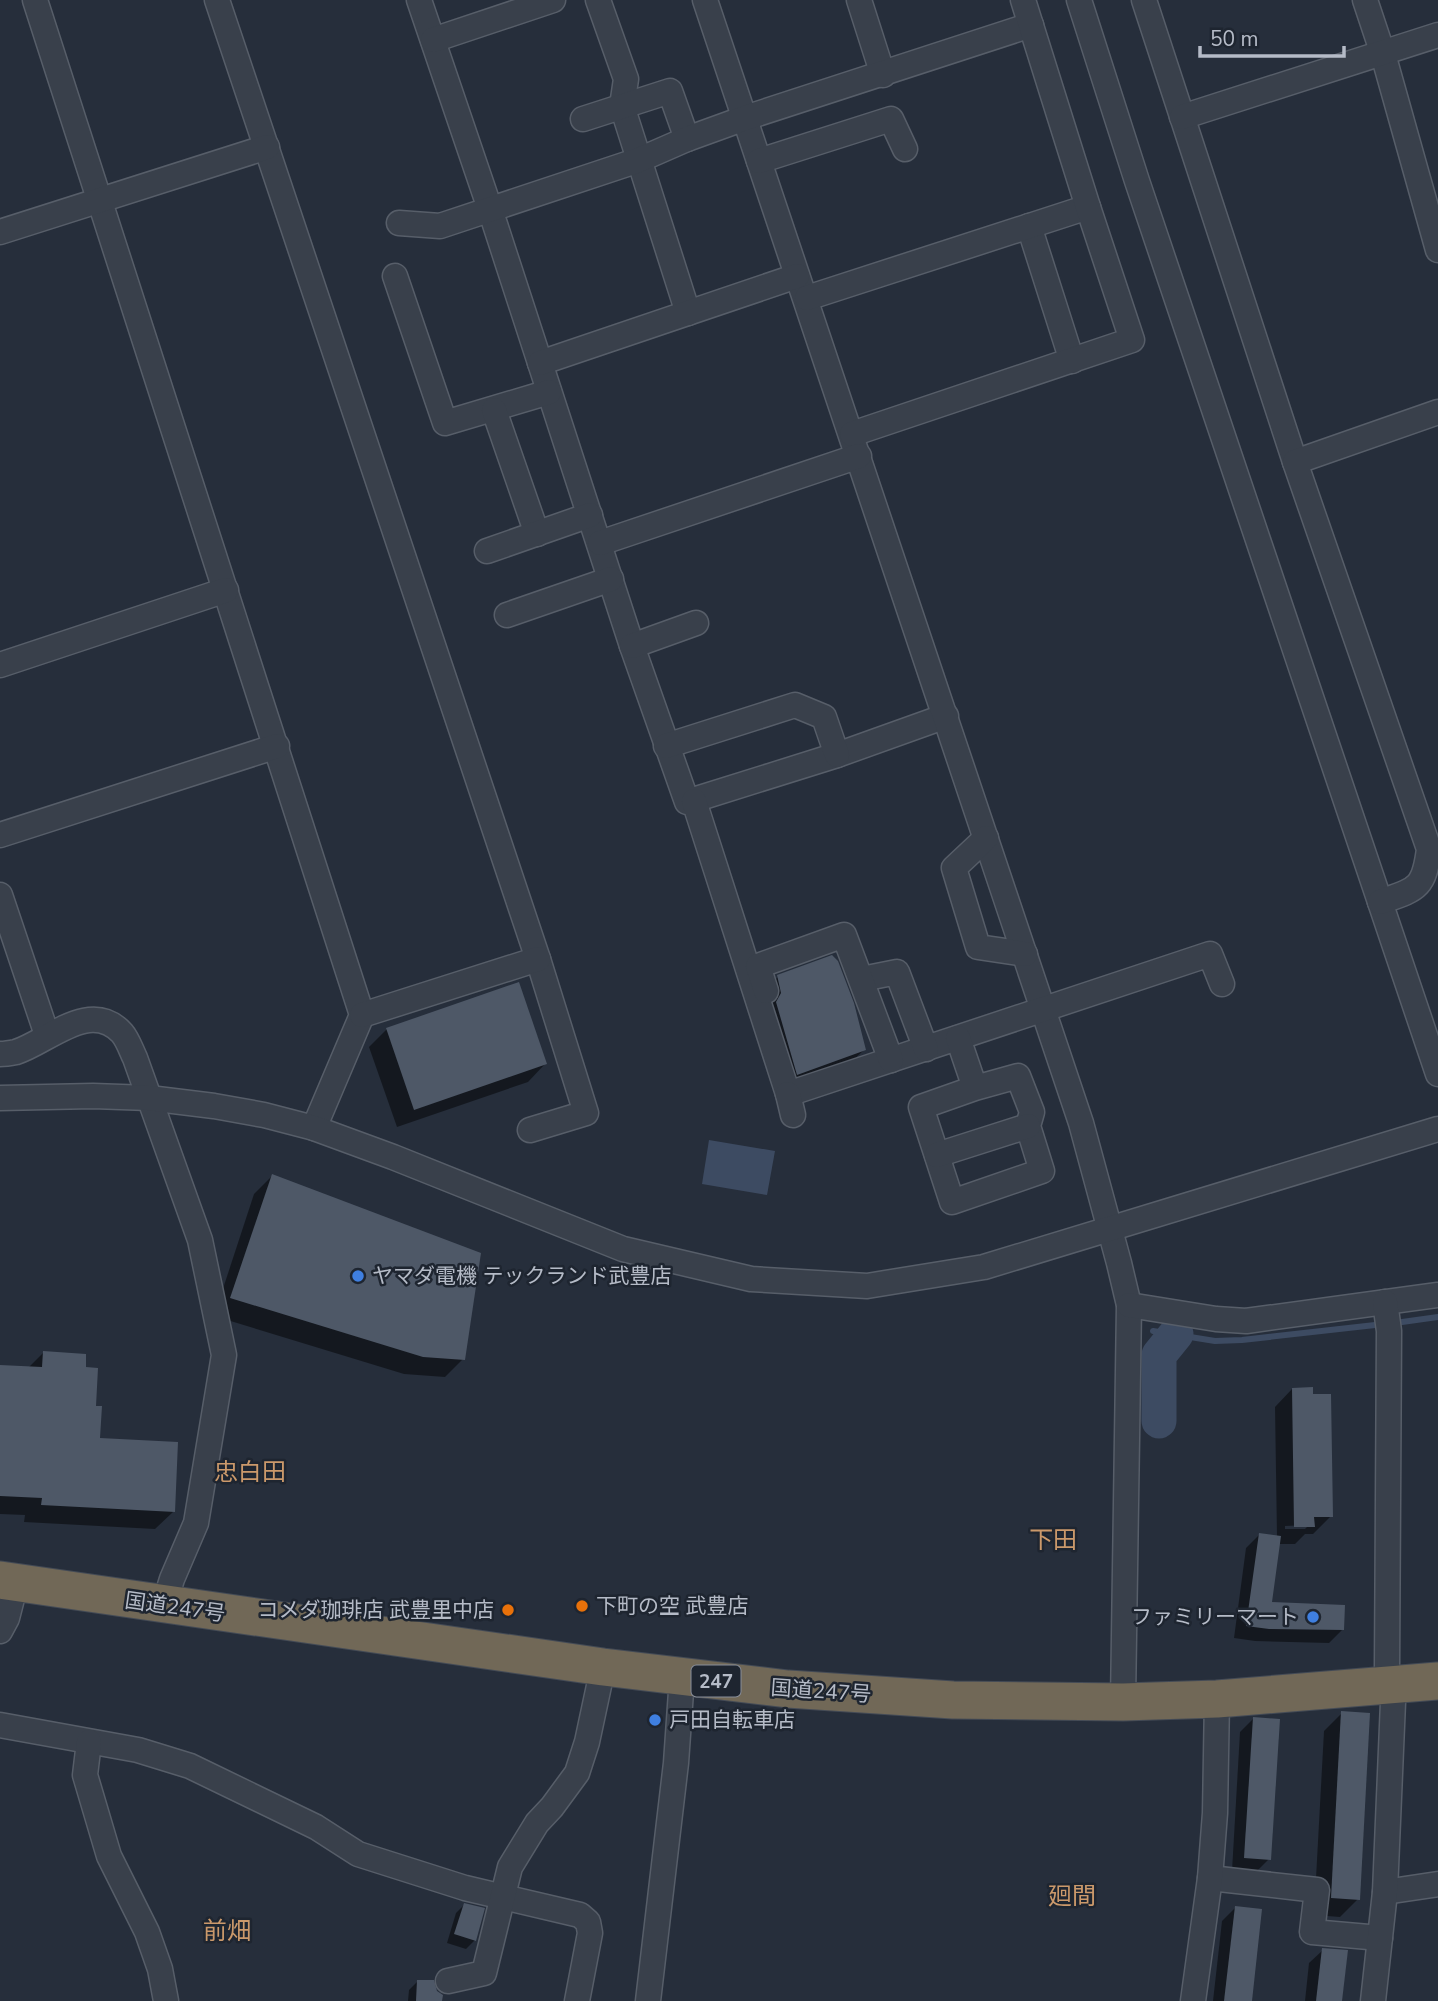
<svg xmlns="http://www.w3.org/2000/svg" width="1438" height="2001" font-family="'Nunito Sans','Noto Sans JP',sans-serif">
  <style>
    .water { fill: #3d4b62 }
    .shadow { fill: #0007; fill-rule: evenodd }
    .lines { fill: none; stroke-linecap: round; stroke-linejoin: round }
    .stream { stroke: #3d4b62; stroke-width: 6 }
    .river { stroke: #3d4b62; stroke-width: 35 }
    .building { fill: #4e5867 }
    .minor-casing { stroke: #575e69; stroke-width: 27 }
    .highway-casing { stroke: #444b56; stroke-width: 39 }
    .minor { stroke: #39404b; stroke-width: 24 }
    .highway { stroke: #716857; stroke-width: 37 }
    .shop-dot { fill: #3f7fe0; stroke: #1e2530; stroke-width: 2.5 }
    .food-dot { fill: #e8710a; stroke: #1e2530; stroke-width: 2.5 }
    .labels { text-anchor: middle; stroke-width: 5; stroke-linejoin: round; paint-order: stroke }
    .shield { fill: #1e2530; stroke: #888e9a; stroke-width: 2 }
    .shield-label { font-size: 19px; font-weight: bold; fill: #b5bbc7 }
    .poi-label { font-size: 21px; fill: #b5bbc7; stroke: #1e2530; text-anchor: start }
    .street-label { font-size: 21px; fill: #b5bbc7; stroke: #1e2530 }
    .quarter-label { font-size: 24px; fill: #cb996b; stroke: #1e2530 }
  </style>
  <rect width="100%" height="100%" fill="#262e3b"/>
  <polygon class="water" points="709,1140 775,1151 767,1195 702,1184"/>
  <g class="shadow">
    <polygon points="778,977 864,1050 846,1067 780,1091 760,995"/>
    <polygon points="387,1029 545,1064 528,1082 397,1127 369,1047"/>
    <polygon points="272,1176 463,1359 445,1377 404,1374 214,1316 254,1194"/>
    <polygon points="43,1353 84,1369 94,1408 99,1439 173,1512 155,1529 24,1522 25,1515 0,1514 0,1367 28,1368"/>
    <path d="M1292,1389L1331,1516L1313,1534H1305L1295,1544H1278L1270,1604L1342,1630L1329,1643L1255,1641L1234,1638L1246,1548L1259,1535L1277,1537L1275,1407ZM1309,1525L1305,1529H1285V1526Z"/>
    <polygon points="1342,1713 1358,1899 1340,1917 1314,1915 1324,1731"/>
    <polygon points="1253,1719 1269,1859 1256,1872 1232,1871 1240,1732"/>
    <polygon points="464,1905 475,1940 466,1949 447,1943 456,1913"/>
    <polygon points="1235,1908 1250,2001 1213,2001 1222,1921"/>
    <polygon points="1323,1950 1340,2001 1305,2001 1309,1963"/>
    <polygon points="417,1982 441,2001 408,2001 409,1990"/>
  </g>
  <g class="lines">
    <g class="stream">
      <polyline points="1395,1323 1438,1317"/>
      <polyline points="1153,1331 1215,1341 1242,1340 1384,1324"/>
    </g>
    <polyline class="river" points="1159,1421 1159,1355 1176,1334"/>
  </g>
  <g class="building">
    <polygon points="832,955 838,961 854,1003 866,1050 797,1075 776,1002 781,993 777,975"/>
    <polygon points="519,982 547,1064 414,1110 386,1028"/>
    <polygon points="272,1174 481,1253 465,1360 423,1357 230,1298"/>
    <polygon points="43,1351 86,1354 86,1367 98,1368 96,1406 102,1406 100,1438 178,1442 175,1512 41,1505 42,1498 0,1496 0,1365 42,1367"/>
    <polygon points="1313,1387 1313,1394 1331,1394 1333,1517 1314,1517 1315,1527 1294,1527 1292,1388"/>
    <polygon points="1259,1533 1281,1536 1272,1602 1345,1605 1344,1630 1269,1629 1246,1626"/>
    <polygon points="1341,1711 1370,1713 1360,1900 1331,1898"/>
    <polygon points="1253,1717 1280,1719 1271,1860 1244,1858"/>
    <polygon points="464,1903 485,1908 476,1941 454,1934"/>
    <polygon points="1235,1906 1262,1909 1252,2001 1224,2001"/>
    <polygon points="1322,1948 1348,1950 1342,2001 1316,2001"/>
    <polygon points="417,1980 434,1980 437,1991 443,1995 442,2001 416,2001"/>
  </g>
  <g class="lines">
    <g class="minor-casing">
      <g id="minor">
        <polyline points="35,0 362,1015 314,1128"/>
        <polyline points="217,0 538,959 586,1113 530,1130"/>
        <polyline points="419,0 490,209 632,646 687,802 837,755 946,716"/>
        <polyline points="598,0 626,79 622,106 688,313"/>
        <polyline points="705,0 1081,1123 1119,1263 1129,1305 1123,1702"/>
        <polyline points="859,0 883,75"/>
        <polyline points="1079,0 1137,181 1438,1074"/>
        <polyline points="1144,0 1295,462"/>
        <polyline points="1365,0 1383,54 1438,250"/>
        <polyline points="433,40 553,0"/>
        <polyline points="1182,117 1438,35"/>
        <polyline points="583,119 670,91 687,139"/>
        <polyline points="759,161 891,119 905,149"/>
        <polyline points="399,223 440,226 639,160 687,139 745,118 1031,25"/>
        <polyline points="1029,226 1072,361"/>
        <polyline points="0,232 267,147"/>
        <polyline points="395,276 445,423 549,392"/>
        <polyline points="807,298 1088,207"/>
        <polyline points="540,363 797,276"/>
        <polyline points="494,410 537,534"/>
        <polyline points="852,434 1132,340 1088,207 1023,0"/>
        <polyline points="600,543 859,456"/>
        <polyline points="487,551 590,515"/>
        <polyline points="507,615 611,579"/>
        <polyline points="632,646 696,623"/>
        <polyline points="0,665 226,590"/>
        <polyline points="666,746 795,705 824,717 837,755"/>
        <polyline points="694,801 788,1094 1210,954 1222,984"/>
        <polyline points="0,835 277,746"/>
        <polyline points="986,838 954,868 978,947 1025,954"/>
        <polyline points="0,895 47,1035"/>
        <path d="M1380,902C1417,889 1424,889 1429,849L1295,462L1438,412"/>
        <polyline points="862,979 897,972 926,1049"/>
        <polyline points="766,991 758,966 844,935 891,1060"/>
        <polyline points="362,1015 538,959"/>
        <polyline points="958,1038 975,1088 1018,1076 1032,1112 1028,1126 1042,1171 952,1202 921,1107 975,1088"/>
        <path d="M0,1054C5,1054 11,1053 16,1052C48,1042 90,998 122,1033C128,1040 131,1050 135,1058L200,1240L224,1355L196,1523L172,1579L164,1605"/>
        <polyline points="788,1094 793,1115"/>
        <polyline points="0,1098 93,1096 149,1098 214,1106 264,1115 314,1128 393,1157 623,1249 751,1279 867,1286 984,1267 1438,1129"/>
        <polyline points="937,1155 1028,1126"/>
        <polyline points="1129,1305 1216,1319 1246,1321 1438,1295"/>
        <polyline points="0,1631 7,1618 16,1583"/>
        <polyline points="0,1725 138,1750 190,1766 316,1827 358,1854 465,1888 580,1915 588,1922 590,1933 577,2001"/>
        <polyline points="89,1742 85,1775 109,1856 147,1932 160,1969 166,2001"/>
        <polyline points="1210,1878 1317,1890 1312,1932 1380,1938"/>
        <polyline points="1385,1892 1438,1884"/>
        <polyline points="448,1981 484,1973 510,1867 537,1823 552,1807 577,1773 587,1742 603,1667"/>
        <polyline points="648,2001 676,1763 682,1677"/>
        <polyline points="1193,2001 1210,1878 1215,1813 1217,1699"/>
        <polyline points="1373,2001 1385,1892 1393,1702 1387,1669 1389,1331 1385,1302"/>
      </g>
    </g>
    <g class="highway-casing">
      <polyline id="highway" points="0,1580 603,1667 788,1689 953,1700 1123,1702 1217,1699 1438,1681"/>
    </g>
    <use href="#minor" class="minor"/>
    <use href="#highway" class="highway"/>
  </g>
  <g class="shop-dot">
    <circle cx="358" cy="1276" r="7"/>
    <circle cx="1313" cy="1617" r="7"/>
    <circle cx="655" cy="1720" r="7"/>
  </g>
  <g class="food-dot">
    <circle cx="582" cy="1606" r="7"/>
    <circle cx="508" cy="1610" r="7"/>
  </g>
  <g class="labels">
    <rect class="shield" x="691.5" y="1665.5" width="49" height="31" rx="5"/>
    <g class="shield-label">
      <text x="716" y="1688">247</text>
    </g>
    <g class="poi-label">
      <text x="372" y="1283">ヤマダ電機 テックランド武豊店</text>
      <text x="596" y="1613">下町の空 武豊店</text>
      <text x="494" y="1617" text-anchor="end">コメダ珈琲店 武豊里中店</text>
      <text x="1299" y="1624" text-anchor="end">ファミリーマート</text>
      <text x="669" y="1727">戸田自転車店</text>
    </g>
    <g class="street-label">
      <text transform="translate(175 1607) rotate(8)" y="7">国道247号</text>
      <text transform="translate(821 1691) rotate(4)" y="7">国道247号</text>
    </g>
    <g class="quarter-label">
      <text x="250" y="1480">忠白田</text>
      <text x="1053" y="1548">下田</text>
      <text x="1072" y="1904">廻間</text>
      <text x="227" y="1939">前畑</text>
    </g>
  </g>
  <path d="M1200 46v10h144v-10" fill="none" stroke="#b5bbc7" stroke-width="3.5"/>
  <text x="1210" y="46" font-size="21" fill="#b5bbc7" stroke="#1e2530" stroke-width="5" paint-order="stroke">50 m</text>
</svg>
